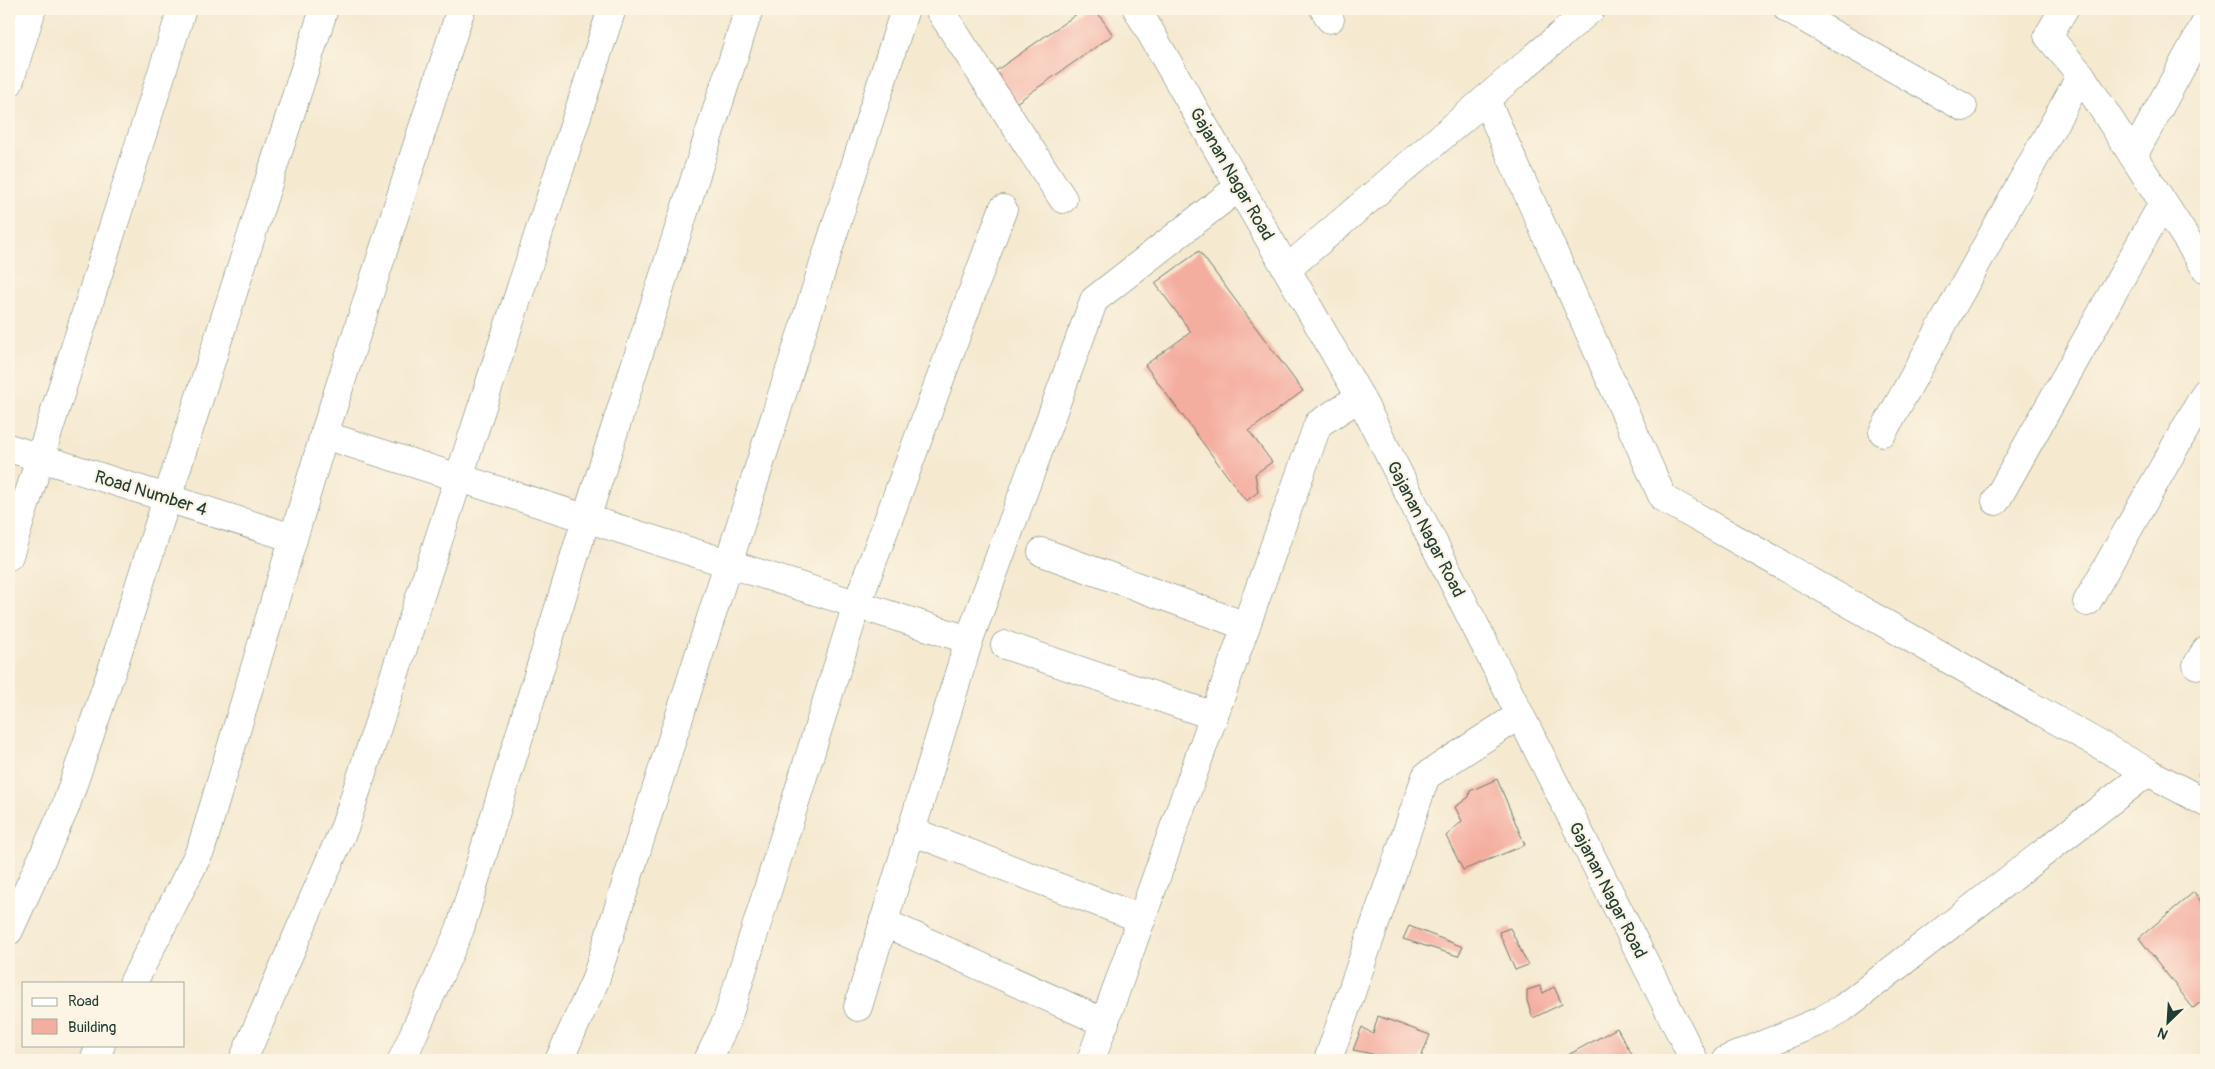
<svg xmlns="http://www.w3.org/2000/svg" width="2215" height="1069" font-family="Pangolin,sans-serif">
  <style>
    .building { fill: #f4aea0 }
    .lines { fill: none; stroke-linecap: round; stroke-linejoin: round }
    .minor-casing { stroke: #6a796b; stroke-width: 29 }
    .minor { stroke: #fff; stroke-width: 28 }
    .labels { text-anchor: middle; stroke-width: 4.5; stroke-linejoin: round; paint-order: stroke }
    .street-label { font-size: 18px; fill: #1f3d34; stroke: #fcf5e5 }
  </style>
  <rect width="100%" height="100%" fill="#fcf5e5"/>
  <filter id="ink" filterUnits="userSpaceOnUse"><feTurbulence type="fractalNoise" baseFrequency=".02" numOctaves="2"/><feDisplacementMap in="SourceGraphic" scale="10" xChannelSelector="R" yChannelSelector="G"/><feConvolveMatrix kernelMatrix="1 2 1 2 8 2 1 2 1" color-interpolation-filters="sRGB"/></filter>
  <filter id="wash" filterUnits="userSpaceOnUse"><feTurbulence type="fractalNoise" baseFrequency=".0096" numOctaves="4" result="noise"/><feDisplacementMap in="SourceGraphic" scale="20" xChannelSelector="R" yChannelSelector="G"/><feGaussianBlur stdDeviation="1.12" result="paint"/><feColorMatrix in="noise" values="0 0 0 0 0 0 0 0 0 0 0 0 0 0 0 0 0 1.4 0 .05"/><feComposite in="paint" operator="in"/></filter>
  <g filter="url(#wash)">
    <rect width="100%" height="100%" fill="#f5e9d0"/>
    <g id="blocks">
      <g class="building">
        <polygon points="1084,9 1095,9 1113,35 1016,103 994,72"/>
        <polygon points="1199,251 1303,391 1249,431 1272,462 1255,474 1258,492 1246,501 1145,365 1191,332 1155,283"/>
        <polygon points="2206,761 2206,779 2199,776"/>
        <polygon points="1497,779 1525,845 1463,870 1446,836 1462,821 1455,807 1469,797 1470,791"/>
        <polygon points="2194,892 2206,909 2206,998 2193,1008 2139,938"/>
        <polygon points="1409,926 1463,947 1458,956 1403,939"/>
        <polygon points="1510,928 1528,965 1515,970 1499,932"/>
        <polygon points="1540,986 1543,993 1554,987 1562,1004 1533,1018 1527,1001 1527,990"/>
        <polygon points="1378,1016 1430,1035 1420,1060 1384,1059 1383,1060 1376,1060 1372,1054 1353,1050 1362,1027 1373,1034"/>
        <polygon points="1617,1028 1635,1060 1559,1060"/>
      </g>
    </g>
  </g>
  <g filter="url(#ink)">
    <use href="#blocks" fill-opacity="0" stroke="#6a796b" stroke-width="1"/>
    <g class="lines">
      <g class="minor-casing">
        <g id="minor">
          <polyline points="939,9 1063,199"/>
          <polyline points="1137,9 1360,397 1694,1060"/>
          <polyline points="1324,9 1330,19"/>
          <polyline points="1788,9 1963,107"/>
          <polyline points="2064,9 2048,36 2081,75 2206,269"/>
          <polyline points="9,83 32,9"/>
          <polyline points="1486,100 1663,498 2148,772 2206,803"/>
          <polyline points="2133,156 2206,22"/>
          <polyline points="1287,269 1591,9"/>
          <polyline points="1883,432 2081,75"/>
          <polyline points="324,435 969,640"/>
          <polyline points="9,448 293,538"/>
          <polyline points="1996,501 2163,203"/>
          <polyline points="1042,552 1246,626"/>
          <polyline points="9,556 182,9"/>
          <polyline points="2087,602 2206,392"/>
          <polyline points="1005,645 1214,716"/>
          <polyline points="2197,665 2206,650"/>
          <polyline points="911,831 1142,919"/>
          <polyline points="883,922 1105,1023"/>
          <polyline points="9,931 65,808 115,661 324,9"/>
          <polyline points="133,983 201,849 324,435 461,9"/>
          <polyline points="858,1007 969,640 1094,300 1239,187"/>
          <polyline points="94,1060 101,1045"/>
          <polyline points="243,1060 345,826 612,9"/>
          <polyline points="402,1060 460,929 586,519 749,9"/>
          <polyline points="559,1060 595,981 905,9"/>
          <polyline points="708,1060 727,1020 857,604 1003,209"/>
          <polyline points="1091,1060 1318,424 1360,397"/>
          <polyline points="1328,1060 1426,776 1520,715"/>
          <polyline points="1726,1060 1820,1021 1843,1008 2148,772"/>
        </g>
      </g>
      <use href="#minor" class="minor"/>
    </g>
  </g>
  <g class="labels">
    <g class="street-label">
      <text transform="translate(1232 174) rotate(60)" y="6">Gajanan Nagar Road</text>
      <text transform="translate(151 493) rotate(17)" y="6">Road Number 4</text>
      <text transform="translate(1426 529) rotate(63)" y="6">Gajanan Nagar Road</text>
      <text transform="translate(1608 890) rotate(63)" y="6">Gajanan Nagar Road</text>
    </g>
  </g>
  <rect width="2215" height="1069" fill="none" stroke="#fcf5e5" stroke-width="30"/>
  <rect x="22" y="982" width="162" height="65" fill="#fcf5e5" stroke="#a4ab9e"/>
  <rect x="32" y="998" width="25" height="8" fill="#ffffff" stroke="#a4ab9e"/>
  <text x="68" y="1006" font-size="15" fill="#1f3d34">Road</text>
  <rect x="32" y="1019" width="25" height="15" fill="#f4aea0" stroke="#a4ab9e"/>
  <text x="68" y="1032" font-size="15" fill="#1f3d34">Building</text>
  <g transform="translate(2168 1022) rotate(205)" stroke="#fcf5e5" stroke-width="4" paint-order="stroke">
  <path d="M0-4L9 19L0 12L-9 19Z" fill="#1f3d34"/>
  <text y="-8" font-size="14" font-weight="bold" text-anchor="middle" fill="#1f3d34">N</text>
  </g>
</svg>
